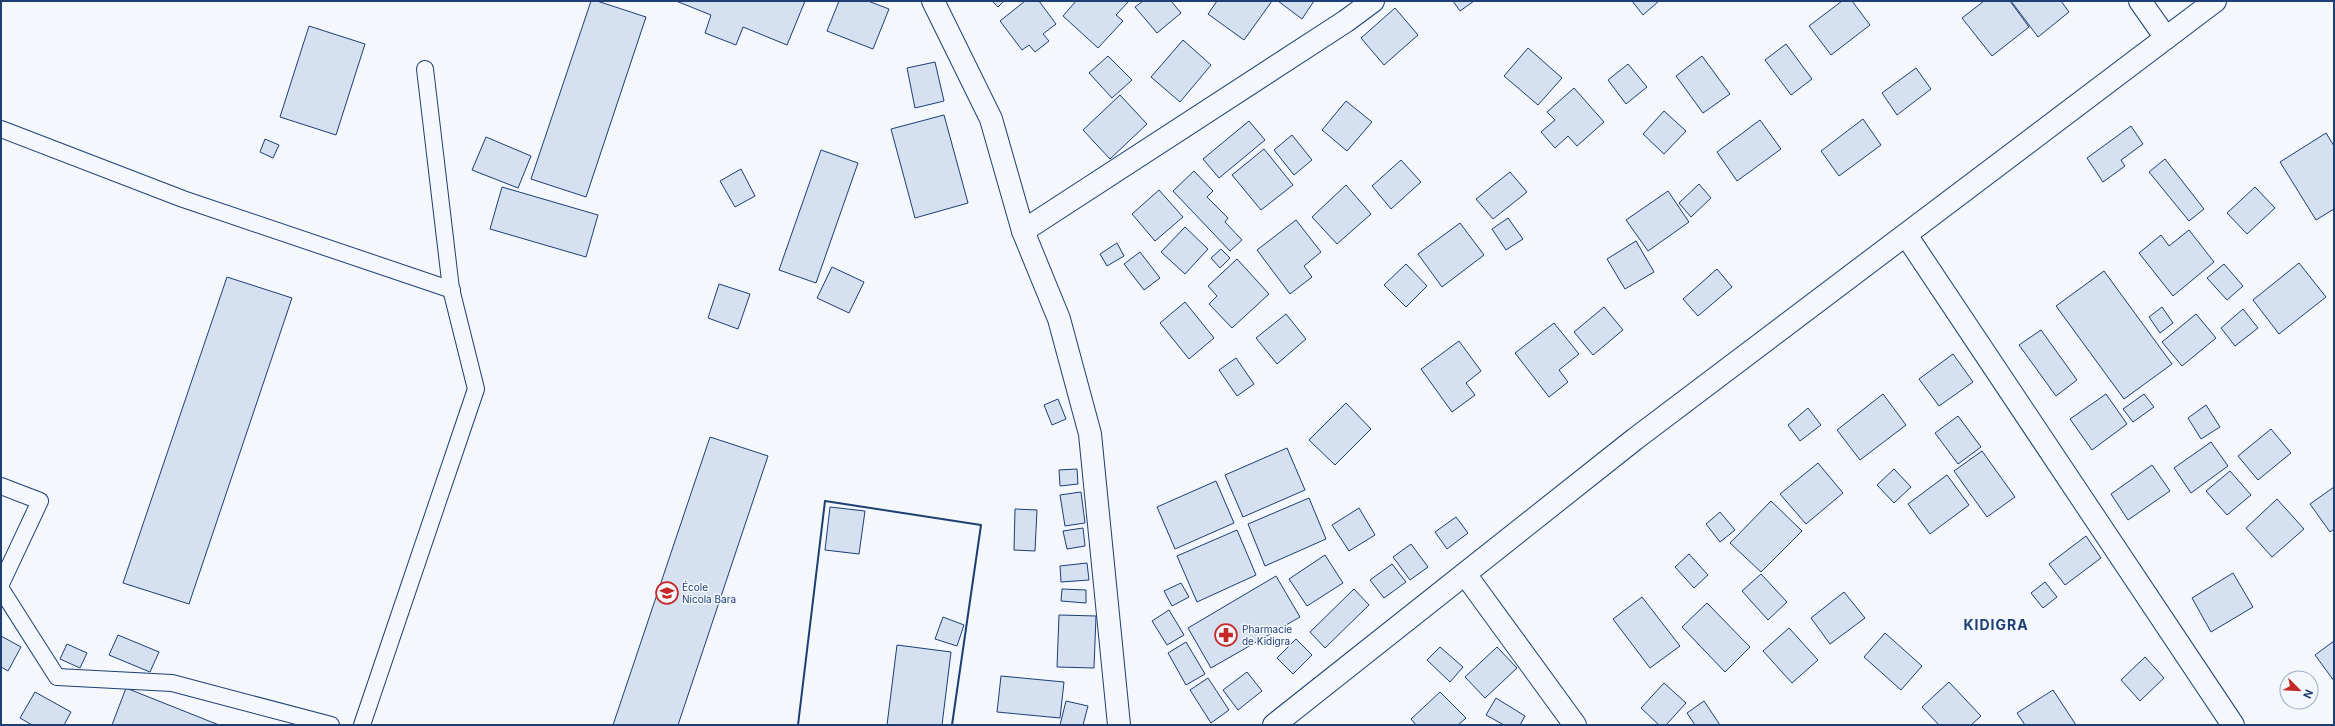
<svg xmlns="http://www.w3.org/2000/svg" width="2335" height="726" font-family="Inter,sans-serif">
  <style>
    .building { fill: #d5e0f0; stroke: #1d3f73 }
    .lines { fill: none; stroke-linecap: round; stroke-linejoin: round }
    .service-casing { stroke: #1d3f73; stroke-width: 18 }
    .minor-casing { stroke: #1d3f73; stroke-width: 24 }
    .primary-casing { stroke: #1d3f73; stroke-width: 24 }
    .service { stroke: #f4f7fb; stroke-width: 16 }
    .minor { stroke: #f4f7fb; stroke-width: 22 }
    .primary { stroke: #f4f7fb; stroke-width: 22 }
    .wall { stroke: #1d3f73; stroke-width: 2 }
    .labels { text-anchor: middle; stroke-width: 3; stroke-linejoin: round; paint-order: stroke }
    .poi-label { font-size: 10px; fill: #1d3f73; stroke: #f4f7fb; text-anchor: start }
    .district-label { font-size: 14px; font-weight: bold; letter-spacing: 1px; fill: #1d3f73; stroke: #f4f7fb }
  </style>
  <rect width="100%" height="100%" fill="#f4f7fb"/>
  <g class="building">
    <polygon points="591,1 597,1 646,17 586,197 531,179"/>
    <polygon points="676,1 805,1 787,45 743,27 736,45 705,33 711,15"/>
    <polygon points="839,1 868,1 889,9 873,49 827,31"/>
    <polygon points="992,1 1004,1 998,7"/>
    <polygon points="1025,1 1039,1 1056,24 1043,34 1049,41 1035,52 1029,45 1022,50 1000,21"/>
    <polygon points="1076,1 1129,1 1116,15 1123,21 1098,48 1063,16"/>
    <polygon points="1143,1 1171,1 1181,13 1157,33 1135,7"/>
    <polygon points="1217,1 1272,1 1244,40 1208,14"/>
    <polygon points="1278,1 1314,1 1302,19"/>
    <polygon points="1453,1 1474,1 1460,11"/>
    <polygon points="1632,1 1659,1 1643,15"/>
    <polygon points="1842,1 1852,1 1870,25 1831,55 1809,26"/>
    <polygon points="1984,1 2010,1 2029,27 1992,56 1962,18"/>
    <polygon points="2011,1 2061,1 2069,12 2038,37"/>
    <polygon points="1395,8 1418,35 1384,65 1361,38"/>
    <polygon points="309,26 365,44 336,135 280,117"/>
    <polygon points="1183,40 1211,65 1180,102 1151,77"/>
    <polygon points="1786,44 1812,79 1791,95 1765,60"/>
    <polygon points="1528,48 1562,78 1538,105 1504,76"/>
    <polygon points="1108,56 1132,80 1112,98 1089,73"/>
    <polygon points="1702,56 1730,94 1703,113 1676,76"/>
    <polygon points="935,62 944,101 915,108 907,68"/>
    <polygon points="1628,64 1647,87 1626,104 1608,80"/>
    <polygon points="1916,68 1931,89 1897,115 1882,93"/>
    <polygon points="1574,88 1604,122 1577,146 1568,136 1555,148 1541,132 1555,120 1547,112"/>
    <polygon points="1120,95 1147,124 1110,159 1083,130"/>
    <polygon points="1346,101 1372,122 1347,151 1322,130"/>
    <polygon points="1664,111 1686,131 1664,154 1643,134"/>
    <polygon points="944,115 968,203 915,218 891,129"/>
    <polygon points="1863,119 1881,145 1839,176 1821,151"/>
    <polygon points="1760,120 1781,149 1737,181 1717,152"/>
    <polygon points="1249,121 1265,140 1219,178 1203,159"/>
    <polygon points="2131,126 2143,144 2121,160 2125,166 2103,182 2087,158"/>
    <polygon points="2326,133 2334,146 2334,209 2316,220 2280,162"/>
    <polygon points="1292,135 1312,160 1294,175 1274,150"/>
    <polygon points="486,137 531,156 518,188 472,170"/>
    <polygon points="265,139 279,145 273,158 260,152"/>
    <polygon points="1264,149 1293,185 1261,210 1232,175"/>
    <polygon points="821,150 858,163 816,283 779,270"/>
    <polygon points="2165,159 2204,209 2189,221 2149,172"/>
    <polygon points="1401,160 1421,182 1391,209 1372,186"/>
    <polygon points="741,169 755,196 735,207 720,181"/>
    <polygon points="1194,171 1213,191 1207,197 1228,218 1225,222 1242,240 1230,251 1173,191"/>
    <polygon points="1510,172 1527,192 1493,219 1476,199"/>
    <polygon points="1699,184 1711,198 1691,217 1679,203"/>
    <polygon points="1346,185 1371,214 1337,244 1312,217"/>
    <polygon points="502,187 598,215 586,257 490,229"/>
    <polygon points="2255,187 2275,208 2247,234 2227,213"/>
    <polygon points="1159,190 1183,217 1155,241 1132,214"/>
    <polygon points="1668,191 1689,222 1648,251 1626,220"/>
    <polygon points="1508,218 1523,239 1506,250 1492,229"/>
    <polygon points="1296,220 1321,252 1304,266 1312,277 1290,294 1257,250"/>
    <polygon points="1460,223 1484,255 1442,287 1418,254"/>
    <polygon points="1185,227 1208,249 1185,274 1161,252"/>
    <polygon points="2189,230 2214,262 2173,296 2139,253 2161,235 2169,246"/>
    <polygon points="1636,241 1654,272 1625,289 1607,259"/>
    <polygon points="1117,243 1124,256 1107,266 1100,254"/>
    <polygon points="1221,249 1230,258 1220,268 1211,258"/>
    <polygon points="1140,252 1160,278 1144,290 1124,264"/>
    <polygon points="1237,259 1269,294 1232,328 1209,304 1217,296 1208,286"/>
    <polygon points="2299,263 2326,297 2279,334 2253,300"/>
    <polygon points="1406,264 1427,286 1406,307 1384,285"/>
    <polygon points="2224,264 2243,286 2227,300 2207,278"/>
    <polygon points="832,267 864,282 849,313 817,298"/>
    <polygon points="1717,269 1732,287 1698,316 1683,299"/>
    <polygon points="2104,271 2172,364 2124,399 2056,306"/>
    <polygon points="227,277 292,298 189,604 123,583"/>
    <polygon points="719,284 750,294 738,329 708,318"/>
    <polygon points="1185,302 1214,338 1189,359 1160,323"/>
    <polygon points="1604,307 1623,330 1593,355 1574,332"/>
    <polygon points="2162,307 2173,323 2160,333 2149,317"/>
    <polygon points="2243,309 2258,328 2235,346 2221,328"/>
    <polygon points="1286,314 1306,339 1277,364 1256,338"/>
    <polygon points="2196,314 2216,338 2182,366 2162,342"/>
    <polygon points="1554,323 1579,354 1559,370 1568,382 1549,397 1515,353"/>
    <polygon points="2041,330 2077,380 2056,396 2019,345"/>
    <polygon points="1459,341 1481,371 1466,383 1475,395 1452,412 1421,369"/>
    <polygon points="1953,354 1973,382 1939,406 1919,379"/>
    <polygon points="1236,358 1254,384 1237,396 1219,370"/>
    <polygon points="1883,394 1906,425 1860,460 1837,430"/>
    <polygon points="2106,394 2127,424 2092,450 2070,419"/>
    <polygon points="2144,394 2154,407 2133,422 2123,409"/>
    <polygon points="1058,399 1066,419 1052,425 1044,405"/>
    <polygon points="1346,403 1371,429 1335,465 1309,440"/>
    <polygon points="2206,405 2220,427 2201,439 2188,418"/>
    <polygon points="1808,408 1821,425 1800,441 1788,425"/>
    <polygon points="1958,416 1981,447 1958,464 1935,433"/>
    <polygon points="2271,429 2291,453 2258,480 2238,456"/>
    <polygon points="710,437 768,456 678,725 613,725"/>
    <polygon points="2211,442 2228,466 2191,493 2174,468"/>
    <polygon points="1287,448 1305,490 1243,517 1225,475"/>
    <polygon points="1982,451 2015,497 1987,517 1954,471"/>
    <polygon points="1818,463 1843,493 1806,524 1780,494"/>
    <polygon points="2152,465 2170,491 2128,520 2111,494"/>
    <polygon points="1077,469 1078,484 1060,486 1059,470"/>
    <polygon points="1894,469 1911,487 1894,503 1877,485"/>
    <polygon points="2230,471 2251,495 2227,515 2206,491"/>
    <polygon points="1947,475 1969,505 1930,534 1908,504"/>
    <polygon points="1216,481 1234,523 1175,549 1157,507"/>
    <polygon points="2334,487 2334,529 2330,532 2310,504"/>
    <polygon points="1081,492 1085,523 1065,526 1060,495"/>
    <polygon points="1309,498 1326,539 1265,566 1248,524"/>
    <polygon points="2277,499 2304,529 2272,557 2246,528"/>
    <polygon points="1771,501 1802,531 1761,572 1730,543"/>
    <polygon points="830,507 865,511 859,554 825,550"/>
    <polygon points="1359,508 1375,535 1349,551 1332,525"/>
    <polygon points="1015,509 1037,510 1035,551 1014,550"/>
    <polygon points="1720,512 1735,530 1720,542 1706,524"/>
    <polygon points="1456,517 1468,533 1447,549 1435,532"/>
    <polygon points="1083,528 1085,546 1067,549 1063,531"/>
    <polygon points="1237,530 1256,575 1197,602 1177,556"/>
    <polygon points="2086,536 2101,558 2065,585 2049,564"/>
    <polygon points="1411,544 1428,567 1410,580 1393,557"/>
    <polygon points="1689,554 1708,575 1694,588 1675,567"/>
    <polygon points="1325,555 1343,583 1307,606 1289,579"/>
    <polygon points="1087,563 1089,580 1061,582 1060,566"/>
    <polygon points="1392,564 1406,582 1384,598 1370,580"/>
    <polygon points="2233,573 2253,607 2211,632 2192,598"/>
    <polygon points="1761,574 1787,602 1768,620 1742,591"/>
    <polygon points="1276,576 1300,617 1211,668 1188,628"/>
    <polygon points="2045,582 2057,597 2043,608 2031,593"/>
    <polygon points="1181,583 1189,597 1172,606 1164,591"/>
    <polygon points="1062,589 1086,590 1086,603 1061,601"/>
    <polygon points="1354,589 1369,605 1325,648 1310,632"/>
    <polygon points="1844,592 1865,618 1830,644 1811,618"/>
    <polygon points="1642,597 1680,646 1650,668 1613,619"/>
    <polygon points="1707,603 1750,647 1725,672 1682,627"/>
    <polygon points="1169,610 1184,635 1167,645 1152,621"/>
    <polygon points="1059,615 1096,616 1094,668 1057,667"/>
    <polygon points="943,617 964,625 957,646 935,639"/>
    <polygon points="1789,628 1818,660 1792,683 1763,651"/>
    <polygon points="1885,633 1922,666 1901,690 1864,657"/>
    <polygon points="118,635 159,652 150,672 109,655"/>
    <polygon points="1,636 21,647 8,671 1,667"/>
    <polygon points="1296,639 1312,655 1293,674 1277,658"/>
    <polygon points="2334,641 2334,681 2315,655"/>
    <polygon points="1186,642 1205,674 1186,685 1168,653"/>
    <polygon points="67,644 87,653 80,668 60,659"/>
    <polygon points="897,645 951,652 942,725 887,725"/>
    <polygon points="1440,647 1463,667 1450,682 1427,660"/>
    <polygon points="1497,647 1517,668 1485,698 1465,677"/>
    <polygon points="2145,657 2164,678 2140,701 2121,680"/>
    <polygon points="1247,672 1262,691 1238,710 1223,690"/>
    <polygon points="1001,676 1064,682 1060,718 997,712"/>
    <polygon points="1208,678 1229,710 1211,723 1190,690"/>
    <polygon points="1949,682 1981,716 1971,725 1939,725 1922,707"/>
    <polygon points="1664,683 1686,703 1666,725 1659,725 1641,708"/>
    <polygon points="126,688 219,725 112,725"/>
    <polygon points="2053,690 2076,725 2025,725 2017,713"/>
    <polygon points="35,692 71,712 64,725 32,725 20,718"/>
    <polygon points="1440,692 1466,718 1458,725 1416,725 1411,719"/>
    <polygon points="1496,698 1525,716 1520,725 1504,725 1486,715"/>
    <polygon points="1066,701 1088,706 1083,725 1060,725"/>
    <polygon points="1704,701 1720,725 1695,725 1687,713"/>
  </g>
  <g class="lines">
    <g class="service-casing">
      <g id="service">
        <polyline points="1,129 183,199 452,290"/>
        <polyline points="1,486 40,501 1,584"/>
        <polyline points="1,589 57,677 172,683 331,725"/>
        <polyline points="362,725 476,389 451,289 425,69"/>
      </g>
    </g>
    <g class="minor-casing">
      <g id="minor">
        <polyline points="933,1 991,119 1023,231 1059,319 1090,434 1119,725"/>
        <polyline points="2140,1 2166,38"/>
        <polyline points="1023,231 1346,21 1373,1"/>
        <polyline points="1906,235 2233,725"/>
        <polyline points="1465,574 1575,725"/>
      </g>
    </g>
    <g class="primary-casing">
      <polyline id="primary" points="1274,725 1635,439 2215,1"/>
    </g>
    <use href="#service" class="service"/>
    <use href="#minor" class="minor"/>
    <use href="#primary" class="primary"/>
    <polyline class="wall" points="798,725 825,501 981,525 952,725"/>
  </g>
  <defs>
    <g id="school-ring" transform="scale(1.15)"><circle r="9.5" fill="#f4f7fb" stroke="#c62828" stroke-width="1.5"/><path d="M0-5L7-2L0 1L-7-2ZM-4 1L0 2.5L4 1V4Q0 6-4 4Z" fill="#c62828"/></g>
    <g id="pharmacy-ring" transform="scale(1.15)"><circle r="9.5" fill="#f4f7fb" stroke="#c62828" stroke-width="1.5"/><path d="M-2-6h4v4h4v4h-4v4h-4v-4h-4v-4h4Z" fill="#c62828"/></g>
  </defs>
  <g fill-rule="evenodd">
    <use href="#school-ring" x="667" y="593"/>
    <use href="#pharmacy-ring" x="1226" y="635"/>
  </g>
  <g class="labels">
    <g class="poi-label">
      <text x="682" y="591">École<tspan x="682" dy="12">Nicola Bara</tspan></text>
      <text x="1242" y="633">Pharmacie<tspan x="1242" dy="12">de Kidigra</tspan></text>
    </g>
    <g class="district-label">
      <text x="1996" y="630">KIDIGRA</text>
    </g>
  </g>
  <rect width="2335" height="726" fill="none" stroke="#1d3f73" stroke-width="4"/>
  <g transform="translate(2299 690) rotate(114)"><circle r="19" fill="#f4f7fb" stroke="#9eadc5"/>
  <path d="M0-3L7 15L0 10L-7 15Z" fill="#c62828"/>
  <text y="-6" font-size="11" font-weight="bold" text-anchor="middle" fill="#1d3f73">N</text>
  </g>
</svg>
